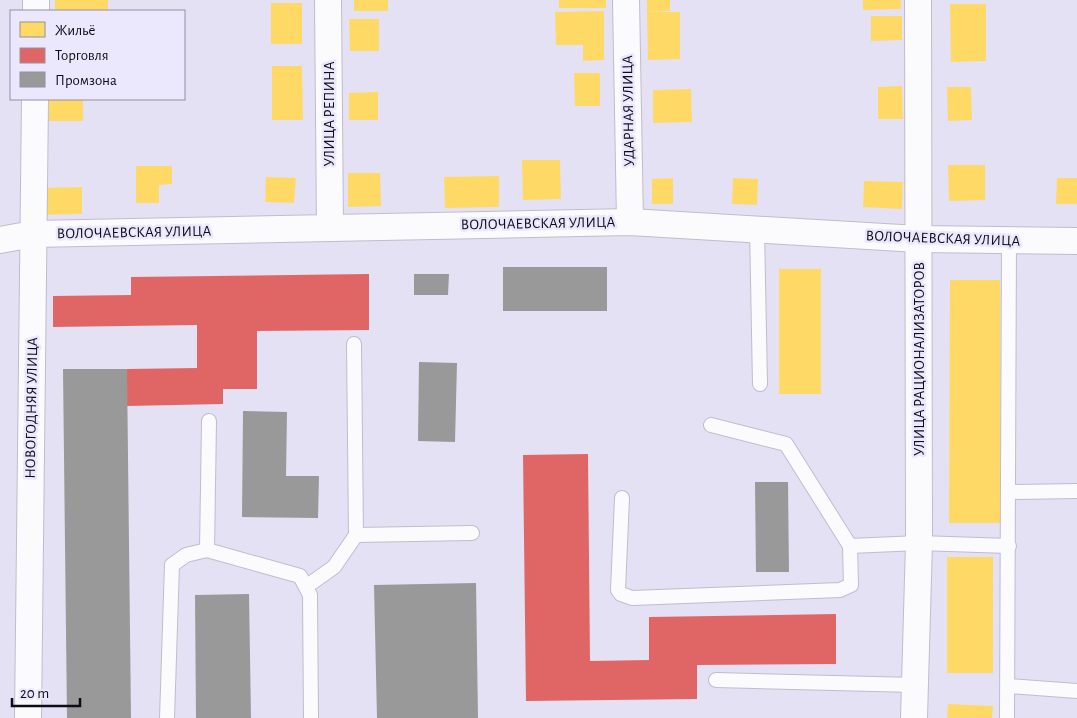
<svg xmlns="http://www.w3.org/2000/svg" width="1077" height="718" font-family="'Alegreya Sans',sans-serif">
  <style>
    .homes { fill: #ffd966 }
    .shops { fill: #e06666 }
    .industry { fill: #999 }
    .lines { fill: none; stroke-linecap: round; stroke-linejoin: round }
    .lane-casing { stroke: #bfbdcc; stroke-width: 16 }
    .street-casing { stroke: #bfbdcc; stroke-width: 28 }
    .lane { stroke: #fbfafd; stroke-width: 14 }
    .street { stroke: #fbfafd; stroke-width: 26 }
    .labels { text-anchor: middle; stroke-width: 5; stroke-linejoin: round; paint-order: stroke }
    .street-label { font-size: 15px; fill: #0f0c18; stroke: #ebe8fe }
  </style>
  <rect width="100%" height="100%" fill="#e4e1f4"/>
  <g class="homes">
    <rect x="55" y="0" width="53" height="11"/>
    <rect x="354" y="0" width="34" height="11"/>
    <rect x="559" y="0" width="47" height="8"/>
    <polygon points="647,0 670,0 670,11 647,12"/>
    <polygon points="863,0 901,0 901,9 863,10"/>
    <rect x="271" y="3" width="31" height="41"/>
    <polygon points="950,4 986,4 986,61 951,62"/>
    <polygon points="604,11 604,60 583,61 583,45 556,45 555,12"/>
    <polygon points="647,12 680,12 680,59 648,60"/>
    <polygon points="871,16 902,16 902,40 871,41"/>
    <polygon points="349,19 379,19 379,51 350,51"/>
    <polygon points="272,66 302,66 303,120 272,120"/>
    <polygon points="574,73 600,73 600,106 575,106"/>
    <polygon points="902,86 903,119 878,119 878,87"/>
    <polygon points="947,87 971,87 972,120 948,121"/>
    <polygon points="691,89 692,122 653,123 653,90"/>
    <polygon points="378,92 378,120 349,120 349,93"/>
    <rect x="49" y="99" width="34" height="22"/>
    <polygon points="522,160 560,160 561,199 523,200"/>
    <polygon points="948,165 985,165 985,200 949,201"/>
    <polygon points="136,166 172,166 172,184 159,185 159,203 136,203"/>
    <polygon points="348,173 380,173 381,206 348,207"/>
    <polygon points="499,176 499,207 445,208 444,177"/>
    <polygon points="266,177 296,178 294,203 265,202"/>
    <polygon points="673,178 673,204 652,204 652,179"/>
    <polygon points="733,178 758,179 757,205 732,204"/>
    <polygon points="1057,178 1077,178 1077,204 1056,204"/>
    <polygon points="864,181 903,182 902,209 863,207"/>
    <polygon points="82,187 82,214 42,215 41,188"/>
    <rect x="779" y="269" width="42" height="125"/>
    <polygon points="950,280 1000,280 1000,523 949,523"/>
    <rect x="947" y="557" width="46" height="116"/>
    <polygon points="948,704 993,706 992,718 947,718"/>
  </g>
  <g class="shops">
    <polygon points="369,274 369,330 257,331 257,389 223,389 223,404 127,406 127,369 197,368 197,325 53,327 53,296 131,295 131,277"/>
    <polygon points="588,454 590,661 649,660 649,617 836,614 836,664 697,665 697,699 526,701 523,455"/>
  </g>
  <g class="industry">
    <rect x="503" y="267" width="104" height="44"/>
    <polygon points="414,274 449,274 448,295 414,295"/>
    <polygon points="419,362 457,363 455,442 418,441"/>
    <polygon points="63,369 127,369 131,718 67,718"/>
    <polygon points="243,411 287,412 286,476 319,476 318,518 242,517"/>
    <polygon points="755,482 788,482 789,572 756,572"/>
    <polygon points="476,583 478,718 377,718 374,585"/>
    <polygon points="249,594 251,718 196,718 195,595"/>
  </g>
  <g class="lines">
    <g class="lane-casing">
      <g id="lane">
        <polyline points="757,228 760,384"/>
        <polyline points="209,421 207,550 300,576 310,595 311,718"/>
        <polyline points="711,425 786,444 850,546 919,543 1009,546"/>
        <polyline points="1009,492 1077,491"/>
        <polyline points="622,498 618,590 621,594 632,598 840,590 851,585 850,546"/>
        <polyline points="356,535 472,533"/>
        <polyline points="307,586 334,567 356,535 354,344"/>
        <polyline points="716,680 915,685"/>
        <polyline points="1008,686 1077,691"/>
        <polyline points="167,718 172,565 186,555 207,550"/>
        <polyline points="1007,718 1009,241"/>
      </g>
    </g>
    <g class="street-casing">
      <g id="street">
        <polyline points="328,0 330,228"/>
        <polyline points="626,0 630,222"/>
        <polyline points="36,11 36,0"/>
        <polyline points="0,240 33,234 630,222 918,239 1077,241"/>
        <polyline points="28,718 35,99"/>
        <polyline points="914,718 919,543 918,0"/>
      </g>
    </g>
    <use href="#lane" class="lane"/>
    <use href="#street" class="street"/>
  </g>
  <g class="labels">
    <g class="street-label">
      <text transform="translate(628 111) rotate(-91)" y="5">УДАРНАЯ УЛИЦА</text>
      <text transform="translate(329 114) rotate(-90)" y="5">УЛИЦА РЕПИНА</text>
      <text transform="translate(538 223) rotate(-1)" y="5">ВОЛОЧАЕВСКАЯ УЛИЦА</text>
      <text transform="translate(134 232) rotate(-1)" y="5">ВОЛОЧАЕВСКАЯ УЛИЦА</text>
      <text transform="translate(943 238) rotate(2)" y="5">ВОЛОЧАЕВСКАЯ УЛИЦА</text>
      <text transform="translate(919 359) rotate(-90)" y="5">УЛИЦА РАЦИОНАЛИЗАТОРОВ</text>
      <text transform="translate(31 408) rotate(-89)" y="5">НОВОГОДНЯЯ УЛИЦА</text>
    </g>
  </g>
  <rect x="10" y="10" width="175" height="90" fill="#ebe8fe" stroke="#9390a2"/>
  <rect x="20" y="22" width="25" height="15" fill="#ffd966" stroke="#9390a2"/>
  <text x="55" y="35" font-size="15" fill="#0f0c18">Жильё</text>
  <rect x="20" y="48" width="25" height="15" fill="#e06666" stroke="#9390a2"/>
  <text x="55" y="60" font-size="15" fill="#0f0c18">Торговля</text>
  <rect x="20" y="72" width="25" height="15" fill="#999999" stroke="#9390a2"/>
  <text x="55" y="85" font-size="15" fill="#0f0c18">Промзона</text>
  <path d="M12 698v8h68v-8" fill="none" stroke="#0f0c18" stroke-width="2.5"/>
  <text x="20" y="698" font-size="15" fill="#0f0c18" stroke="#ebe8fe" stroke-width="4" paint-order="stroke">20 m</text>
</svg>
